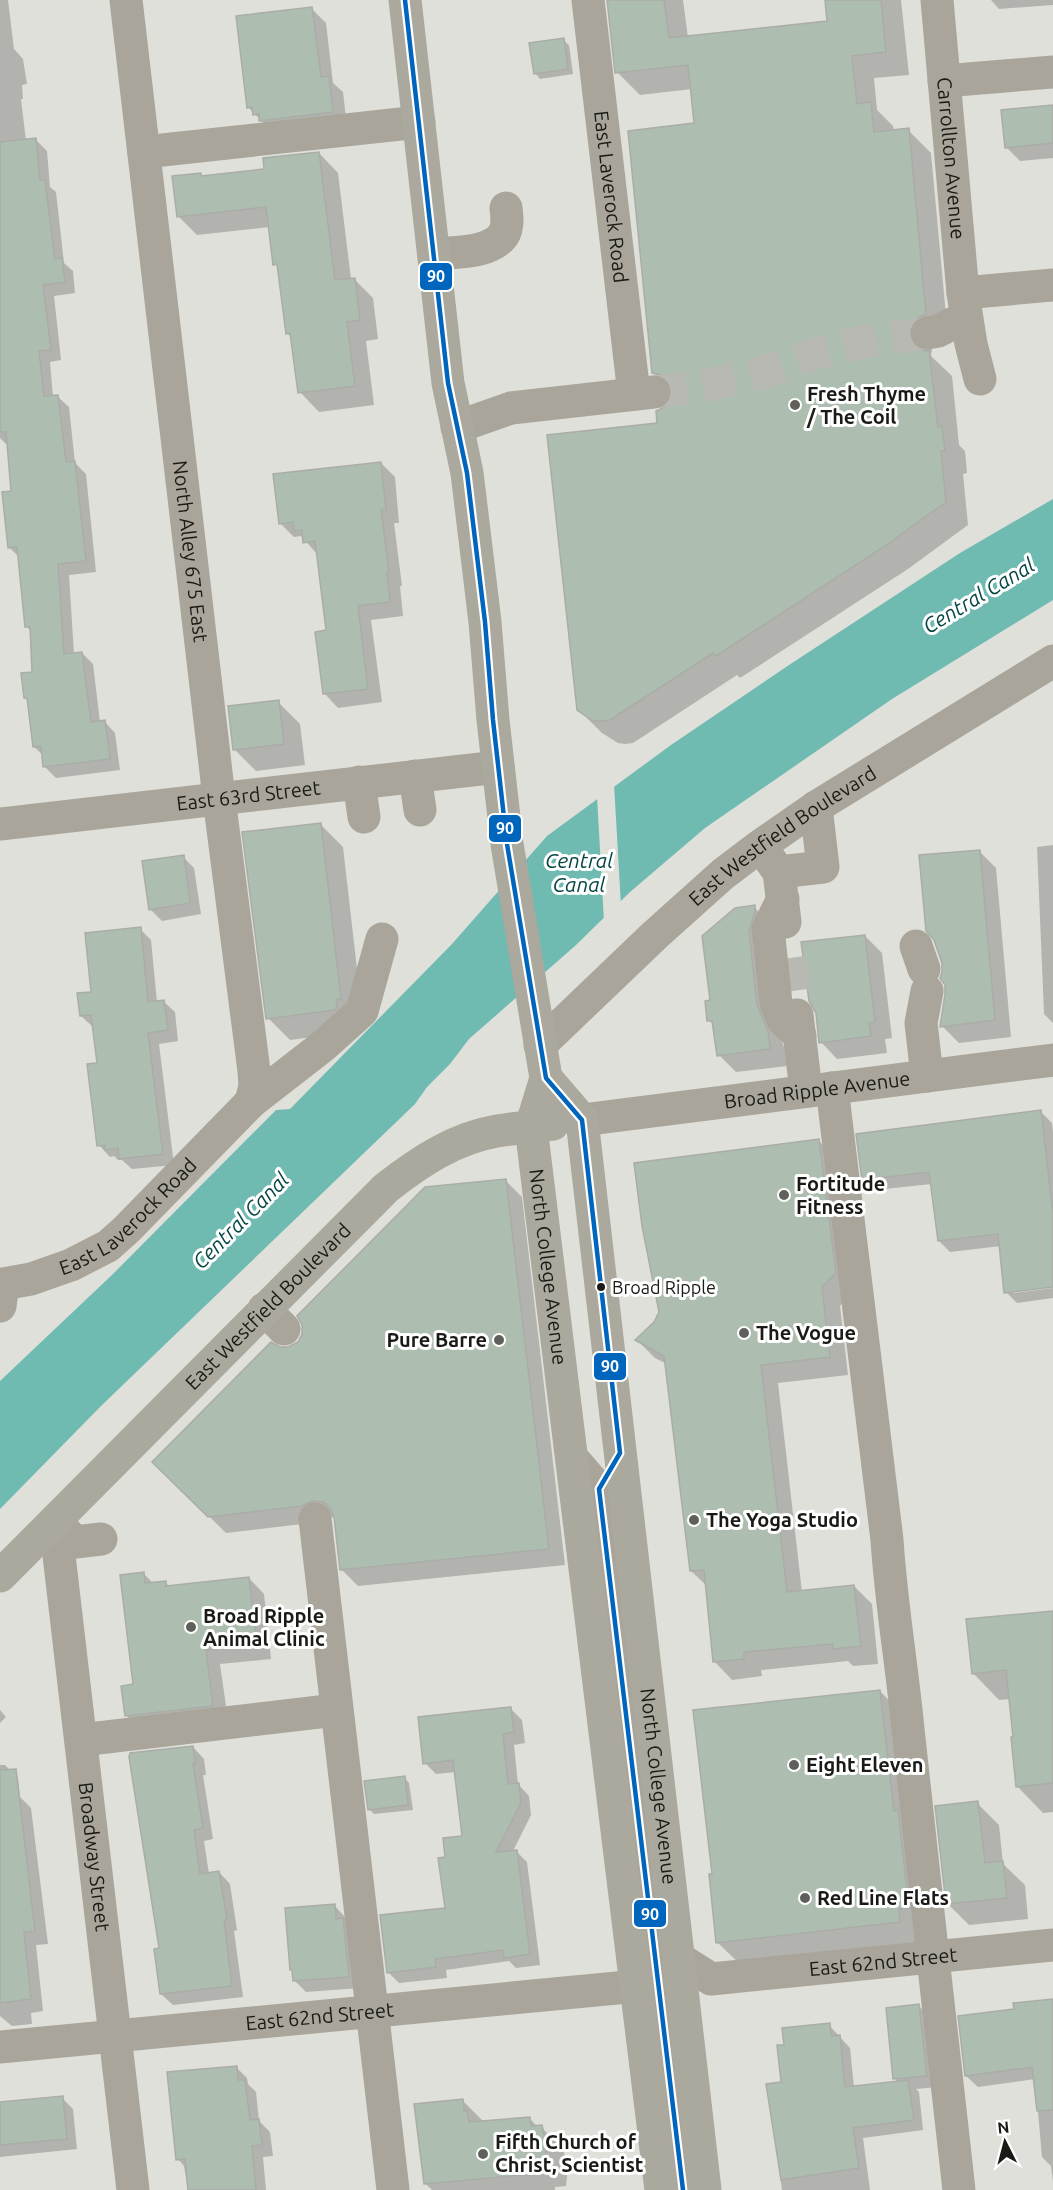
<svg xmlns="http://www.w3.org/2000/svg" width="1053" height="2190" font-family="Ubuntu,sans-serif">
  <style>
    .water { fill: #6fbab1 }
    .pier { fill: #dfe0da }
    .shadow { fill: #0003 }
    .building { fill: #adbeb0; stroke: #aaaca8; stroke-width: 1.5 }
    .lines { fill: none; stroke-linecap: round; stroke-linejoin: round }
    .minor-tunnel { stroke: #b8b9b3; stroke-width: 33; stroke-dasharray: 33 16; stroke-linecap: butt }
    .minor { stroke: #a9a59a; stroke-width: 33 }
    .major { stroke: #aba89d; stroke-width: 33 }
    .bus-1-casing { stroke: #fff; stroke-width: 9 }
    .bus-1 { stroke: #0065bd; stroke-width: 4.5 }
    .poi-dot { fill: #5f605b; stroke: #fff; stroke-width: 2 }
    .bus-dot { fill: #1a1b17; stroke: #fff; stroke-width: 2 }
    .labels { text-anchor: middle; stroke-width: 6; stroke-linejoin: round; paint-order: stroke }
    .bus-label { font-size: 18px; fill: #1a1b17; stroke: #fff; text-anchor: start }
    .street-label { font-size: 20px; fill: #1a1b17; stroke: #fff }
    .poi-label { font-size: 20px; font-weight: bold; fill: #1a1b17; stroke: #fff; text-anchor: start }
    .water-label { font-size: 21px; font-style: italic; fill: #044642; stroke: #fff }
    .line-badge { stroke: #fff; stroke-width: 2 }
    .badge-label { font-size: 16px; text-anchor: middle; font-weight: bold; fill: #fff }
  </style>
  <rect width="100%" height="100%" fill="#dfe0da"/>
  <polygon class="water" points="1053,499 1053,600 892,699 705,828 630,892 576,945 469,1039 450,1064 427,1087 415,1104 101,1406 0,1509 0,1381 113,1274 276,1110 290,1109 452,944 547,836 671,745 789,665 960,553"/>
  <polygon class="pier" points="614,784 621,906 604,922 597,796"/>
  <g class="shadow">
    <polygon points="0,0 8,0 14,49 23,59 27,84 22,85 23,99 21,99 26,141 36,140 47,151 50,187 56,192 64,263 73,271 75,293 54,296 61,360 50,362 53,397 57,396 69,407 75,463 86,474 96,572 69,575 74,654 82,653 93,664 100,722 104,721 115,733 120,770 56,778 45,767 43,755 34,747 29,701 25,698 34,673 32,632 27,627 20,558 10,548 13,493 8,443 6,444 0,438"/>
    <polygon points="608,0 683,0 688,38 829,23 826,0 901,0 909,75 874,78 877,110 893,126 894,132 908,130 931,153 948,337 937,342 932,349 931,356 952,376 959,445 965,451 967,473 963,474 968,525 908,569 740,678 737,675 633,743 625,744 618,743 602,733 579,710 659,424 665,409 672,401 674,393 654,373 696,124 692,89 640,95 617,72"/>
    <polygon points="991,0 1053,0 1053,5 999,9"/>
    <polygon points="312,9 326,23 333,83 343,92 347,127 269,129 248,107"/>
    <polygon points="563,40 569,45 573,74 540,79 535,73"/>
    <polygon points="1053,106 1053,158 1020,161 1006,147"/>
    <polygon points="319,153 338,173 351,279 354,279 373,298 378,339 366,341 374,405 319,412 300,392 293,339 287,333 279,268 275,264 270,227 197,235 178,216 200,174 203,177 266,170"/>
    <polygon points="381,463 395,477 399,523 394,523 402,586 400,586 403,616 371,620 382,702 338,708 325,694 328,632 318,555 301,536 294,537 280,523"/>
    <polygon points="278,702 300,724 305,765 256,771 234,749"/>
    <polygon points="321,825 343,847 363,1021 357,1031 290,1040 268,1018"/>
    <polygon points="1053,845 1053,1023 1044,1014 1037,847"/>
    <polygon points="979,851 996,868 1011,1037 959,1043 942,1026 947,995"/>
    <polygon points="183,857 194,868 201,914 162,921 151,910"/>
    <polygon points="754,907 771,924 774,1023 785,1049 787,1066 736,1072 719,1055 715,1026 709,1020 711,1001"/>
    <polygon points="140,929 151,940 157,1002 163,1001 175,1012 178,1041 159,1044 174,1165 132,1169 122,1160 118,1160 114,1156 110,1157 99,1145 99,1064 93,1027 81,1016 92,993"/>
    <polygon points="865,936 882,953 892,1038 885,1039 887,1053 837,1059 821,1042"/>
    <polygon points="1041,1112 1052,1123 1053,1132 1053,1285 1013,1290 1013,1293 1053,1288 1053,1298 1017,1303 1006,1292 1001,1246 950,1252 939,1241 932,1184 875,1190 864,1179"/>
    <polygon points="819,1141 837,1159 853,1292 840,1306 848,1375 778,1383 802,1592 854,1586 872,1604 878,1664 853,1666 848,1661 761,1670 762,1676 732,1680 714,1661 707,1586 691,1571 667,1364 655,1358 637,1340 656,1323"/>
    <polygon points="505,1180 522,1197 565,1565 358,1586 341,1569 335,1518 330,1517 319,1522 226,1533 154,1462 279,1349 289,1349 299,1343 303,1335"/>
    <polygon points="143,1573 153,1583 165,1582 170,1587 249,1578 264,1594 271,1659 220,1664 228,1720 142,1731 126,1715 134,1685"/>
    <polygon points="1053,1612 1053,1812 1043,1813 1017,1786 1011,1699 999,1700 973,1673"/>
    <polygon points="880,1691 907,1719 927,1949 745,1969 717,1942 713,1875"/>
    <polygon points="510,1708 522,1720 525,1743 514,1745 518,1784 529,1796 531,1815 513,1851 516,1851 527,1862 540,1965 516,1968 509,1961 446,1970 447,1978 399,1983 388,1972 446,1909 446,1858 464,1838 456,1772 436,1774 425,1763"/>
    <polygon points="0,1710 6,1717 0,1723"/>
    <polygon points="193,1747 204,1759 206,1775 203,1775 213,1839 204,1841 209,1874 219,1872 230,1884 237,1930 234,1931 243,1997 173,2005 161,1994 161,1949"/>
    <polygon points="0,1765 5,1765 18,1778 20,1797 31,1808 48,1944 36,1945 43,2011 31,2013 32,2024 12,2026 0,2016"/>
    <polygon points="404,1777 409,1783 413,1810 374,1814 369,1809"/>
    <polygon points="977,1803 999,1825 1003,1864 1025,1885 1028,1919 969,1925 947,1903"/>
    <polygon points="334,1905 345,1917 360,1988 306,1992 295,1981"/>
    <polygon points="1053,2000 1053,2182 1051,2166 1042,2157 1035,2079 978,2087 966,2076 1015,2011"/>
    <polygon points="919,2006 930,2017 938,2087 916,2089 919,2092 923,2130 863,2138 870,2190 782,2190 768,2085 783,2083 785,2046 829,2025 850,2048 854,2087 898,2082 895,2079"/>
    <polygon points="236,2067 247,2078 248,2084 256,2092 259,2121 270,2132 273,2156 263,2157 266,2190 188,2190 184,2166 178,2159"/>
    <polygon points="62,2098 73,2109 77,2149 0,2157 0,2104"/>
    <polygon points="462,2100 484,2122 529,2118 538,2127 541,2127 563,2149 568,2167 566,2186 555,2187 555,2190 432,2190 425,2183"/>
  </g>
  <g class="building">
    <polygon points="607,0 664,0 669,38 827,21 825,0 881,0 886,52 852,56 857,104 871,102 874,132 909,128 926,314 914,319 910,326 909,336 913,346 920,350 929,351 938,427 942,426 945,451 941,451 946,502 885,546 716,656 713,653 610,720 601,721 593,721 577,710 547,435 657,423 656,411 665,407 671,400 673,390 669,381 662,375 652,373 628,131 694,123 688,65 615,73"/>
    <polygon points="312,7 321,77 329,76 333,112 259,121 259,114 253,115 252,107 247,108 236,16"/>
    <polygon points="564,38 568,69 534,74 529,43"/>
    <polygon points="1053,105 1053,143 1005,148 1001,110"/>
    <polygon points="36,138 40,180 45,180 55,259 62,258 65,282 43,285 51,350 39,351 44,396 58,395 66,462 75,461 86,561 58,564 64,654 82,652 91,722 105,720 110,759 43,767 41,746 33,747 27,698 24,698 21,673 32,672 30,627 25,627 17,547 8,548 2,492 11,491 6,432 0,432 0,142"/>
    <polygon points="319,152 335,280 355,278 360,320 347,322 355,386 298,393 290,333 286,334 277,264 273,265 266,207 177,217 172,176 201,173 201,176 264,169 263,158"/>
    <polygon points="381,462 386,509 381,510 389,572 387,573 390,602 358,606 368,689 323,694 315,632 326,630 315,541 303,543 302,530 294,531 293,522 279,524 273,474"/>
    <polygon points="279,700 284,744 233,750 228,706"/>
    <polygon points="321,823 341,999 336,999 337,1008 335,1010 266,1019 242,832"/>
    <polygon points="980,850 995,1020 940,1027 945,994 945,985 940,978 942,972 942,963 934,940 926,931 919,855"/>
    <polygon points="184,855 190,903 149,910 142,861"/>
    <polygon points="755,905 755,912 749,931 757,1005 768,1031 770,1049 717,1056 712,1021 707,1021 705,1001 710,1000 702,936 735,908"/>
    <polygon points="141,927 148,1002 164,1000 168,1030 148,1033 163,1154 119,1159 118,1148 105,1150 105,1145 97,1146 87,1064 97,1063 91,1015 80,1016 77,993 91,992 85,933"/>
    <polygon points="865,935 875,1022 869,1023 871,1036 819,1043 816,1013 809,1001 801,942"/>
    <polygon points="1041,1110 1053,1213 1053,1287 1004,1293 998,1234 938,1241 929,1172 862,1180 856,1134"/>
    <polygon points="819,1139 836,1273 822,1287 830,1357 761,1365 787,1592 854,1585 861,1646 833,1649 833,1644 744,1652 744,1659 713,1662 704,1570 690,1571 664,1356 635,1340 654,1322 659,1312 642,1226 634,1163"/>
    <polygon points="506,1179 549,1549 340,1570 334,1517 330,1508 323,1502 312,1501 302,1506 208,1517 152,1462 271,1342 280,1347 288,1347 298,1342 302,1334 302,1325 297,1316 425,1187"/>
    <polygon points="144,1572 145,1583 166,1581 166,1586 249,1577 257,1644 206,1650 213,1706 125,1716 121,1686 133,1684 120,1575"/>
    <polygon points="1053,1611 1053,1783 1016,1787 1011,1737 1013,1737 1006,1670 972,1674 966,1619"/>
    <polygon points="880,1690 894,1811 898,1810 909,1908 899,1909 900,1922 716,1943 709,1874 712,1874 693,1710"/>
    <polygon points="511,1707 514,1732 503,1734 508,1784 519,1783 521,1803 496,1852 517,1850 530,1954 504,1958 503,1950 435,1959 436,1967 387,1973 380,1915 445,1908 438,1858 445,1857 443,1838 462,1836 453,1760 423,1764 418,1717"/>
    <polygon points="193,1746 195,1764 193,1764 203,1828 194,1830 200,1874 219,1871 227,1919 224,1920 232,1986 160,1994 154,1949 159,1948 129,1757 130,1753"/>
    <polygon points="16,1769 35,1931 24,1932 31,1999 0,2003 0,1770"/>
    <polygon points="405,1776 408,1805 368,1810 364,1781"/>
    <polygon points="978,1801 985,1863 1003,1861 1007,1898 946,1904 935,1806"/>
    <polygon points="335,1904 336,1919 343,1918 349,1977 293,1981 292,1970 290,1970 285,1908"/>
    <polygon points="1053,1999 1053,2110 1037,2111 1032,2067 965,2076 958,2016 1014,2009 1013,2003"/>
    <polygon points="919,2004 927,2076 893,2079 886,2008"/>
    <polygon points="830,2023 831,2036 840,2035 845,2087 908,2080 914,2120 853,2128 859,2168 781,2180 766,2084 781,2082 777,2045 784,2045 782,2028"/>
    <polygon points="237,2066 238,2080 245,2080 250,2120 259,2119 262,2145 252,2146 256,2190 188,2190 185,2159 176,2160 167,2072"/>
    <polygon points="63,2096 67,2139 0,2145 0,2102"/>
    <polygon points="463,2099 464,2111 467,2111 469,2122 530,2117 531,2126 542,2125 546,2144 545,2164 534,2165 534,2174 424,2184 414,2104"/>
  </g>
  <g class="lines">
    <g class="minor-tunnel">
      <polyline points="654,392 709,385 761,373 813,354 863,342 927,333"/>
      <polyline points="790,958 796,1002"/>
    </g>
    <g class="minor">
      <path id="s1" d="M126,0L219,798L254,1071L255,1086L251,1102"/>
      <path id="s2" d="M588,0L634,394"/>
      <path id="s3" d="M937,0L963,293L971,344L980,379"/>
      <polyline points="944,81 1053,72"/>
      <polyline points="144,152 419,122"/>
      <path d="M434,254C455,252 494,254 505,232C508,224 507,216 506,208"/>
      <polyline points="963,293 1053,285"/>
      <polyline points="927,333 938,331 966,317"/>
      <polyline points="457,427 511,408 654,392"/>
      <polyline points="415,776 420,810"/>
      <polyline points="359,782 364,817"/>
      <path id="s4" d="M0,824L498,767"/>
      <polyline points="760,846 779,872 785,922"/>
      <polyline points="779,872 823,867 816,807"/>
      <polyline points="783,899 768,929 776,1003 783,1020 800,1036"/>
      <polyline points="916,946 924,969"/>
      <polyline points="927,991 921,1023 927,1076"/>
      <polyline points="797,1015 806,1091"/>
      <path id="s5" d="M540,1045L655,935L723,874L760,846L816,807L1053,661"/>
      <path d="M832,1088L887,1540C891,1603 902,1666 908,1729C925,1883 941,2036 959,2190"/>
      <path id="s6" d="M582,1120L1053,1060"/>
      <path id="s7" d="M0,1306L3,1284L31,1279L71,1265L108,1246L126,1230L251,1102L323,1046L362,1011L382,939"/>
      <polyline points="264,1309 284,1329"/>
      <polyline points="572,1458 599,1489 600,1494 683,2190"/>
      <polyline points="315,1519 393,2190"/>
      <path id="s8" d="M55,1521L133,2190"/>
      <polyline points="55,1521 75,1542 101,1539"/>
      <polyline points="81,1740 336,1710"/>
      <path id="s9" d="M678,1958L711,1979L1053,1945"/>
      <path id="s10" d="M0,2047L638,1986"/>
    </g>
    <g class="major">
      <path id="s11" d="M405,0L448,383L467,473L485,622L493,720L507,844L546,1078L531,1127L661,2190"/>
      <path id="s12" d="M546,1078L582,1120L705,2190"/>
      <path id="s13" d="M0,1576L386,1188C419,1162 455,1138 497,1131C516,1128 535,1126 553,1124"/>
    </g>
    <g class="bus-1-casing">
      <polyline id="bus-1" points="405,0 448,383 467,473 485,622 493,720 507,844 546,1078 582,1120 620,1453 599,1489 683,2190"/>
    </g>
    <use href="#bus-1" class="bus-1"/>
  </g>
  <g class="poi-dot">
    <circle cx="795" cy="405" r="6"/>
    <circle cx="784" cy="1195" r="6"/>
    <circle cx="744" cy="1333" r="6"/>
    <circle cx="499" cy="1340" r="6"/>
    <circle cx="694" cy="1520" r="6"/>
    <circle cx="191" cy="1627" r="6"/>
    <circle cx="794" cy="1765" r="6"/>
    <circle cx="805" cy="1898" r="6"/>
    <circle cx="483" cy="2154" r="6"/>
  </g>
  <circle class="bus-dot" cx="601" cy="1287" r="5"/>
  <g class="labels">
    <g class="bus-label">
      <text x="612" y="1294">Broad Ripple</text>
    </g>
    <g class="street-label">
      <text dy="7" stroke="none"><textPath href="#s3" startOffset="159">Carrollton Avenue</textPath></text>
      <text dy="7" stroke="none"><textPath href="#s2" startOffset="198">East Laverock Road</textPath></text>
      <text dy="7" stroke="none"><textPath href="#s1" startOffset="555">North Alley 675 East</textPath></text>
      <text dy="7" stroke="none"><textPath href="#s4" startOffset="250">East 63rd Street</textPath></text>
      <text dy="7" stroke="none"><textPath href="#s5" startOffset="321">East Westfield Boulevard</textPath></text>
      <text dy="7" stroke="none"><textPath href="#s6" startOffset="237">Broad Ripple Avenue</textPath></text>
      <text dy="7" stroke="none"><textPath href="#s7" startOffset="168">East Laverock Road</textPath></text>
      <text dy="7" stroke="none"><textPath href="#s11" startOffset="1280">North College Avenue</textPath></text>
      <text dy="7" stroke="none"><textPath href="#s13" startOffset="380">East Westfield Boulevard</textPath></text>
      <text dy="7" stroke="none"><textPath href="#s12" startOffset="726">North College Avenue</textPath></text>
      <text dy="7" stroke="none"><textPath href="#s8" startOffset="338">Broadway Street</textPath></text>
      <text dy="7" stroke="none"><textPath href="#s9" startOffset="212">East 62nd Street</textPath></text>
      <text dy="7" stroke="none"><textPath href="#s10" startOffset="321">East 62nd Street</textPath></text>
    </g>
    <g class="poi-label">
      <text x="807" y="401">Fresh Thyme<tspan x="807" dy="23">/ The Coil</tspan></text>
      <text x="796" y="1191">Fortitude<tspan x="796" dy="23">Fitness</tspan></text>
      <text x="756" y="1340">The Vogue</text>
      <text x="487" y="1347" text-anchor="end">Pure Barre</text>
      <text x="706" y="1527">The Yoga Studio</text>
      <text x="203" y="1623">Broad Ripple<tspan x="203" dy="23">Animal Clinic</tspan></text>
      <text x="806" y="1772">Eight Eleven</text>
      <text x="817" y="1905">Red Line Flats</text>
      <text x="495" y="2149">Fifth Church of<tspan x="495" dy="23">Christ, Scientist</tspan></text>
    </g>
    <g class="water-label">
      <text transform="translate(979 596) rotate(-31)" y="7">Central Canal</text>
      <text x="579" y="868">Central<tspan x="579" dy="24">Canal</tspan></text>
      <text transform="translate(241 1221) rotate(-45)" y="7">Central Canal</text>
    </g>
  </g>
  <g class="line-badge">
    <rect x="419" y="262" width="34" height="29" rx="6" fill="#0065bd"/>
    <rect x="488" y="814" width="34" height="29" rx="6" fill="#0065bd"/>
    <rect x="593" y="1352" width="34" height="29" rx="6" fill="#0065bd"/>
    <rect x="633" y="1899" width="34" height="29" rx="6" fill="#0065bd"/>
  </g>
  <g class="badge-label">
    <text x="436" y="282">90</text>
    <text x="505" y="834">90</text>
    <text x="610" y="1372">90</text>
    <text x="650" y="1920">90</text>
  </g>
  <g transform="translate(1005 2142) rotate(354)" stroke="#ffffff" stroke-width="4.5" paint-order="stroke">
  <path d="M0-4.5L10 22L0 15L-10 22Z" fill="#1a1b17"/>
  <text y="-9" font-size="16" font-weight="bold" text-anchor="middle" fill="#1a1b17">N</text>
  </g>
</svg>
